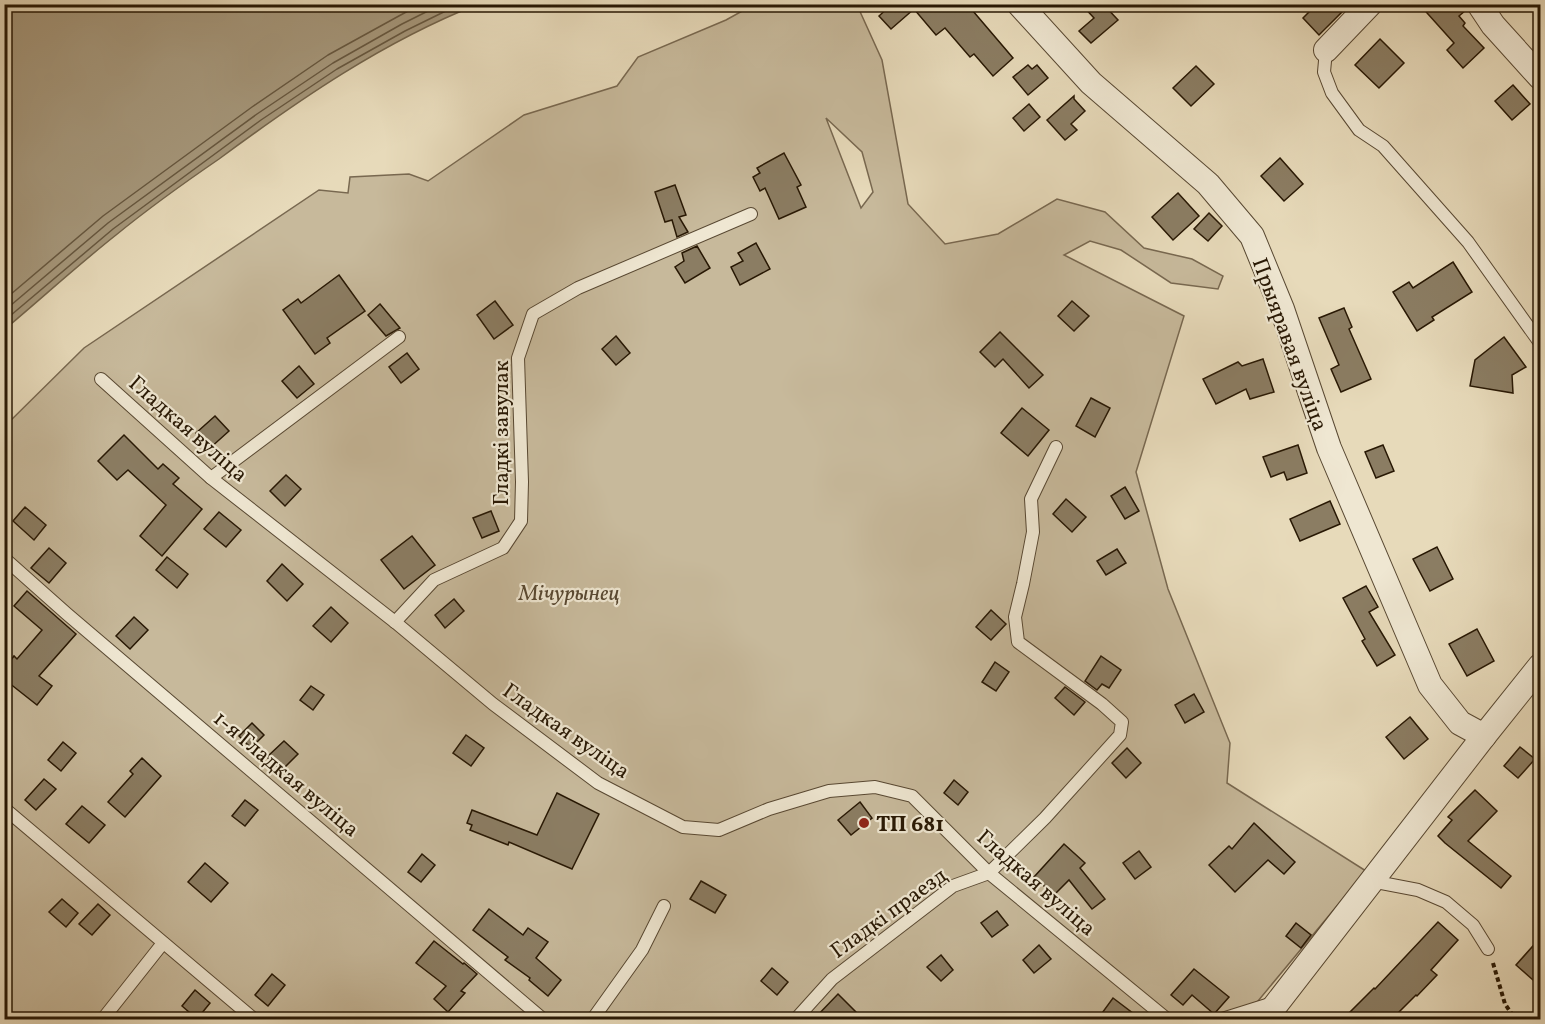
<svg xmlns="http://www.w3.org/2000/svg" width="1545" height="1024" font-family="Vollkorn,serif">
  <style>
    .green { fill: #c7b99b; stroke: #786850; stroke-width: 1.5; fill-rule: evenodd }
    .water { fill: #a6987c; stroke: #74654c; stroke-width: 1.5 }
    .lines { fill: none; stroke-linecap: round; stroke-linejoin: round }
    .shore { stroke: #675840; stroke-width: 1.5 }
    .building { fill: #8b7d63; stroke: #281804; stroke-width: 1.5 }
    .lane-casing { stroke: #584832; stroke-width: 14 }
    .street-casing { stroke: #584832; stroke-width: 26 }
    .path { stroke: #281804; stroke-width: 4; stroke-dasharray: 4.5 3; stroke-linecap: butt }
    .lane { stroke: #efe7d2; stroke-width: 12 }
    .street { stroke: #efe7d2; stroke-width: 24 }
    .poi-dot { fill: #8f2418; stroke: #efe7d2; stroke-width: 2 }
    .labels { text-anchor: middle; stroke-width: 4.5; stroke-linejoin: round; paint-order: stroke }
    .street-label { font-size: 22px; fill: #281804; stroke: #efe7d2 }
    .park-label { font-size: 22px; font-style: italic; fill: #584831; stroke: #efe7d2 }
    .poi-label { font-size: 22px; font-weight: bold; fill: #281804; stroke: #efe7d2; text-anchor: start }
  </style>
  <rect width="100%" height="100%" fill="#e7daba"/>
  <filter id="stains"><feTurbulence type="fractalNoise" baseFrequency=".00333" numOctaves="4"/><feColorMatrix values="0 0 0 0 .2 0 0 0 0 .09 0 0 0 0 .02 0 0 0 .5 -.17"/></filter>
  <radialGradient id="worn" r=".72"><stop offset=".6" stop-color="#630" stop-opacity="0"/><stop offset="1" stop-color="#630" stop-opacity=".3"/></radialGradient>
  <path class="green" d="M753,5H857L882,60L908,204L945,244L998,234L1057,199L1105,212L1144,248L1192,259L1223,276L1218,289L1171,283L1121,250L1090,241L1064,255L1184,316L1136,472L1168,589L1230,743L1227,783L1366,871L1243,1019H5L4,427L84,348L319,190L348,193L350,177L409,174L428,181L524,115L617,86L638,57L726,20ZM826,118L862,152L873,192L861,208Z"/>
  <path class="water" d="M5,4H476V5C383,42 300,99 219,159C184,183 149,208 116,235C78,265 42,298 5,329Z"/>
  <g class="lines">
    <g class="shore">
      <polyline points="4,300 103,216 252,107 328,55 397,17 421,4"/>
      <polyline points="4,311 108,223 257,114 333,63 402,24 442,4"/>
      <polyline points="4,321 113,229 261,120 337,69 405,31 460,4"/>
    </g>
  </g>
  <g class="building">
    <polygon points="892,4 967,4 1013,58 993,76 974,54 970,57 945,28 936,35 914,9 891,29 879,16"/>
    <polygon points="1081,4 1103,4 1118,20 1091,43 1079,31 1094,18"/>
    <polygon points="1317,4 1350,4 1319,35 1303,18"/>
    <polygon points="1419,4 1465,4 1466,10 1459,16 1465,23 1463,26 1484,48 1463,68 1447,50 1454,43"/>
    <polygon points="1380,39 1404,63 1379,88 1355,65"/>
    <polygon points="1028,65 1032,69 1037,65 1048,78 1028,95 1013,77"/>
    <polygon points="1196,66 1214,84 1191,106 1173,88"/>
    <polygon points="1513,85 1530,104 1512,120 1495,101"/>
    <polygon points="1074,96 1074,99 1085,111 1071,124 1077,130 1065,140 1047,120"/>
    <polygon points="1029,104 1040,117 1024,131 1013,118"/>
    <polygon points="784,153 801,185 797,187 806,207 779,219 765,188 760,191 753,177 760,173 757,168"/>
    <polygon points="1280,158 1303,184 1284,201 1261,176"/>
    <polygon points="675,185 686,215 679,217 688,232 677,237 672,220 665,222 655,192"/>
    <polygon points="1178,193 1199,216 1173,240 1152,217"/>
    <polygon points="1209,213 1222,226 1208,241 1194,229"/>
    <polygon points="756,243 770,269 740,285 731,267 743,261 738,253"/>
    <polygon points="697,246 710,268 685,283 675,267 684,261 682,253"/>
    <polygon points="1453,262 1472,292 1432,317 1434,320 1417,331 1393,292 1409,282 1413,288"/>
    <polygon points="339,275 365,311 327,338 330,343 315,354 283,310 298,299 301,303"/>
    <polygon points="495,301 513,325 494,339 477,315"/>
    <polygon points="1072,301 1089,316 1074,331 1058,316"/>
    <polygon points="380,304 400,328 386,336 368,315"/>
    <polygon points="1344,308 1352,327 1349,329 1371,379 1341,392 1331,369 1339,365 1319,318"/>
    <polygon points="1000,332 1043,375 1029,388 1003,359 995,367 980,352"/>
    <polygon points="616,336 630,353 616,365 602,349"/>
    <polygon points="1504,337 1526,367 1512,375 1513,393 1470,386 1475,360"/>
    <polygon points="407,353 419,369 401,383 389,367"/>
    <polygon points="1263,359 1274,392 1250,399 1246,389 1216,404 1203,379 1238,362 1242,366"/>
    <polygon points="299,366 314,384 297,398 282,381"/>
    <polygon points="1091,398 1110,408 1095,437 1076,426"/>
    <polygon points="1022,408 1049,430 1028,456 1001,433"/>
    <polygon points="215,416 229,431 209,449 196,433"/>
    <polygon points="124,435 158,469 163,464 179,478 173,484 202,509 162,556 140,536 166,505 128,470 117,480 98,461"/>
    <polygon points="1298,445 1307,473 1287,480 1284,472 1271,477 1263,457"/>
    <polygon points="1383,445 1394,471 1376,478 1365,452"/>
    <polygon points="286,475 301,489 285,506 270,491"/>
    <polygon points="1125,487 1139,511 1125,519 1111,496"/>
    <polygon points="1066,499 1086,517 1072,532 1053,514"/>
    <polygon points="1330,501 1340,524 1300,541 1290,519"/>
    <polygon points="25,507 46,525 34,540 13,521"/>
    <polygon points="491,511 499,531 482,538 473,518"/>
    <polygon points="219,512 241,530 226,547 204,529"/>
    <polygon points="412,536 435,565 404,589 381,560"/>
    <polygon points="1437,547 1453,579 1430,591 1413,559"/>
    <polygon points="49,548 66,563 49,583 31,568"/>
    <polygon points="1117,549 1126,563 1106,575 1097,561"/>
    <polygon points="167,557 188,574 177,588 156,570"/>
    <polygon points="282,564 303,584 287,601 267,581"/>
    <polygon points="1366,586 1378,607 1369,612 1395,655 1377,666 1362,641 1365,639 1343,598"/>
    <polygon points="27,591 76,634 39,676 52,686 37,705 4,679 4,669 14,656 17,659 42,630 14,606"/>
    <polygon points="454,599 464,611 445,628 435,615"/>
    <polygon points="331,607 348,623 331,642 313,626"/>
    <polygon points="991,610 1006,624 991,640 976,627"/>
    <polygon points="134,617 148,630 130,649 116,636"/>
    <polygon points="1477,629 1494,661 1467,676 1449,644"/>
    <polygon points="1101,656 1121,670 1109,688 1102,684 1097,690 1085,681"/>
    <polygon points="995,662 1009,672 996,691 982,682"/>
    <polygon points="311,686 324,695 313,710 300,700"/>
    <polygon points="1065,687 1085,702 1074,715 1055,698"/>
    <polygon points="1194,694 1204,712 1185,723 1175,705"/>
    <polygon points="1410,717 1428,739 1404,759 1386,737"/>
    <polygon points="252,723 264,735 251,748 239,736"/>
    <polygon points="466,735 484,748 471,766 453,753"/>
    <polygon points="284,741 298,754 281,771 267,757"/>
    <polygon points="63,742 76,753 61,771 48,760"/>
    <polygon points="1520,747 1535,759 1518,778 1504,766"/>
    <polygon points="1127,748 1141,763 1126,778 1112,763"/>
    <polygon points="142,758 161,776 125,817 108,802 133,774 130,771"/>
    <polygon points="44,779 56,789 36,810 25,800"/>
    <polygon points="954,780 968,792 958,805 944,793"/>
    <polygon points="1475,790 1497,811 1468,841 1511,876 1501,888 1445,843 1438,836 1452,820 1448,817"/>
    <polygon points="557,793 599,814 572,869 509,842 508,845 470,830 472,825 467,823 472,810 537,835"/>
    <polygon points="245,800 258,810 245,826 232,816"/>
    <polygon points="860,802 872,818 851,835 838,820"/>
    <polygon points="82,806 105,825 89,843 66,824"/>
    <polygon points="1254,823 1295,862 1284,874 1268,860 1235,892 1209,865 1229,846 1232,849"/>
    <polygon points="1064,844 1085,863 1080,868 1105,899 1092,909 1069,880 1054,895 1034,877"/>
    <polygon points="1139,851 1151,867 1135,879 1123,863"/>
    <polygon points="422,854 435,865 421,882 408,872"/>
    <polygon points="205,863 228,883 211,902 188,882"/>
    <polygon points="701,881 726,895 715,913 690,899"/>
    <polygon points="62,899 78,913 66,927 49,912"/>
    <polygon points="98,904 110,915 92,935 79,924"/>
    <polygon points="489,909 523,935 528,928 548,942 536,958 561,980 548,996 529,980 530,978 505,960 508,957 473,930"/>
    <polygon points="997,911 1008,925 992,937 981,923"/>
    <polygon points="1438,922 1458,940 1431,970 1437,975 1417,996 1416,995 1391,1020 1342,1020 1374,988 1375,989"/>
    <polygon points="1296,923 1311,935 1301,948 1286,936"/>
    <polygon points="1540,938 1540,972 1533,980 1516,965"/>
    <polygon points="434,941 463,964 464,963 477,974 461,991 465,993 448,1012 434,999 446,986 416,963"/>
    <polygon points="1039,945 1051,959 1034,973 1023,960"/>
    <polygon points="941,955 953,970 941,981 927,967"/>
    <polygon points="772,968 788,982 777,995 761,981"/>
    <polygon points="1194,969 1229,997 1214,1014 1192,995 1183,1005 1171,995"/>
    <polygon points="272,974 285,985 268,1006 255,995"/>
    <polygon points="195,990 210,1003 197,1019 182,1006"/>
    <polygon points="838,994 864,1020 813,1020"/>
    <polygon points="1113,998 1142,1020 1097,1020"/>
  </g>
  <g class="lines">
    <g class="lane-casing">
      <g id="lane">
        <polyline points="1326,50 1324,72 1332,93 1359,130 1383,146 1468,242 1540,343"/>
        <polyline points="101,379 211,478 395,622 493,704 598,783 683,827 719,830 769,809 829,791 875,787 912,796 989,873 1168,1020"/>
        <polyline points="211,478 399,337"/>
        <polyline points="4,558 67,614 544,1020"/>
        <polyline points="395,622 434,580 503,548 521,521 522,482 518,358 533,314 578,288 751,214"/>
        <polyline points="4,808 255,1020"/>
        <polyline points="1371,881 1418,890 1446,902 1473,925 1488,949"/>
        <polyline points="102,1020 163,943"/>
        <polyline points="592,1020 642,950 664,906"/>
        <polyline points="795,1020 832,979 953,886 989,873 1045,818 1120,735 1122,722 1102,704 1018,642 1015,617 1023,584 1033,532 1031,499 1056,447"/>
        <polyline points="1219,1020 1273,1003"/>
      </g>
    </g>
    <g class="street-casing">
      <g id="street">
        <polyline points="1019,4 1091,83 1208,184 1252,236 1282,309 1329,448 1430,685 1460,723 1484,736"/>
        <polyline points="1479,4 1493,25 1540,77"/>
        <polyline points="1326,50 1370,4"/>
        <polyline points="1264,1020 1484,736 1540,666"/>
      </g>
    </g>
    <polyline class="path" points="1493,963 1505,1004 1516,1020"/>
    <use href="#lane" class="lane"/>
    <use href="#street" class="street"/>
  </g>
  <circle class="poi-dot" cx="864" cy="823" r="6"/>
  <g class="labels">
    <g class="street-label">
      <text transform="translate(1291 344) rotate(70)" y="8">Прыяравая вуліца</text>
      <text transform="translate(189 428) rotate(41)" y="8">Гладкая вуліца</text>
      <text transform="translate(500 433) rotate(-90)" y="8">Гладкі завулак</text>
      <text transform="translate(567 730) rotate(35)" y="8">Гладкая вуліца</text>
      <text transform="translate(287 773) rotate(40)" y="8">1-я Гладкая вуліца</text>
      <text transform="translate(1037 882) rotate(41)" y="8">Гладкая вуліца</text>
      <text transform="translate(888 912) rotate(-36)" y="8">Гладкі праезд</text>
    </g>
    <g class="park-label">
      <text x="569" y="600">Мічурынец</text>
    </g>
    <g class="poi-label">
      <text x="876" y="831">ТП 681</text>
    </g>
  </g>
  <rect width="1545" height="1024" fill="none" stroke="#e7daba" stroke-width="24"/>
  <rect x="6" y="6" width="1533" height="1012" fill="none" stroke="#281804" stroke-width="3"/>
  <rect x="12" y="12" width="1521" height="1000" fill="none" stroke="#281804" stroke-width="1.5"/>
  <rect width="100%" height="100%" filter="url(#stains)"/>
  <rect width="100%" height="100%" fill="url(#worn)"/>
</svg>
